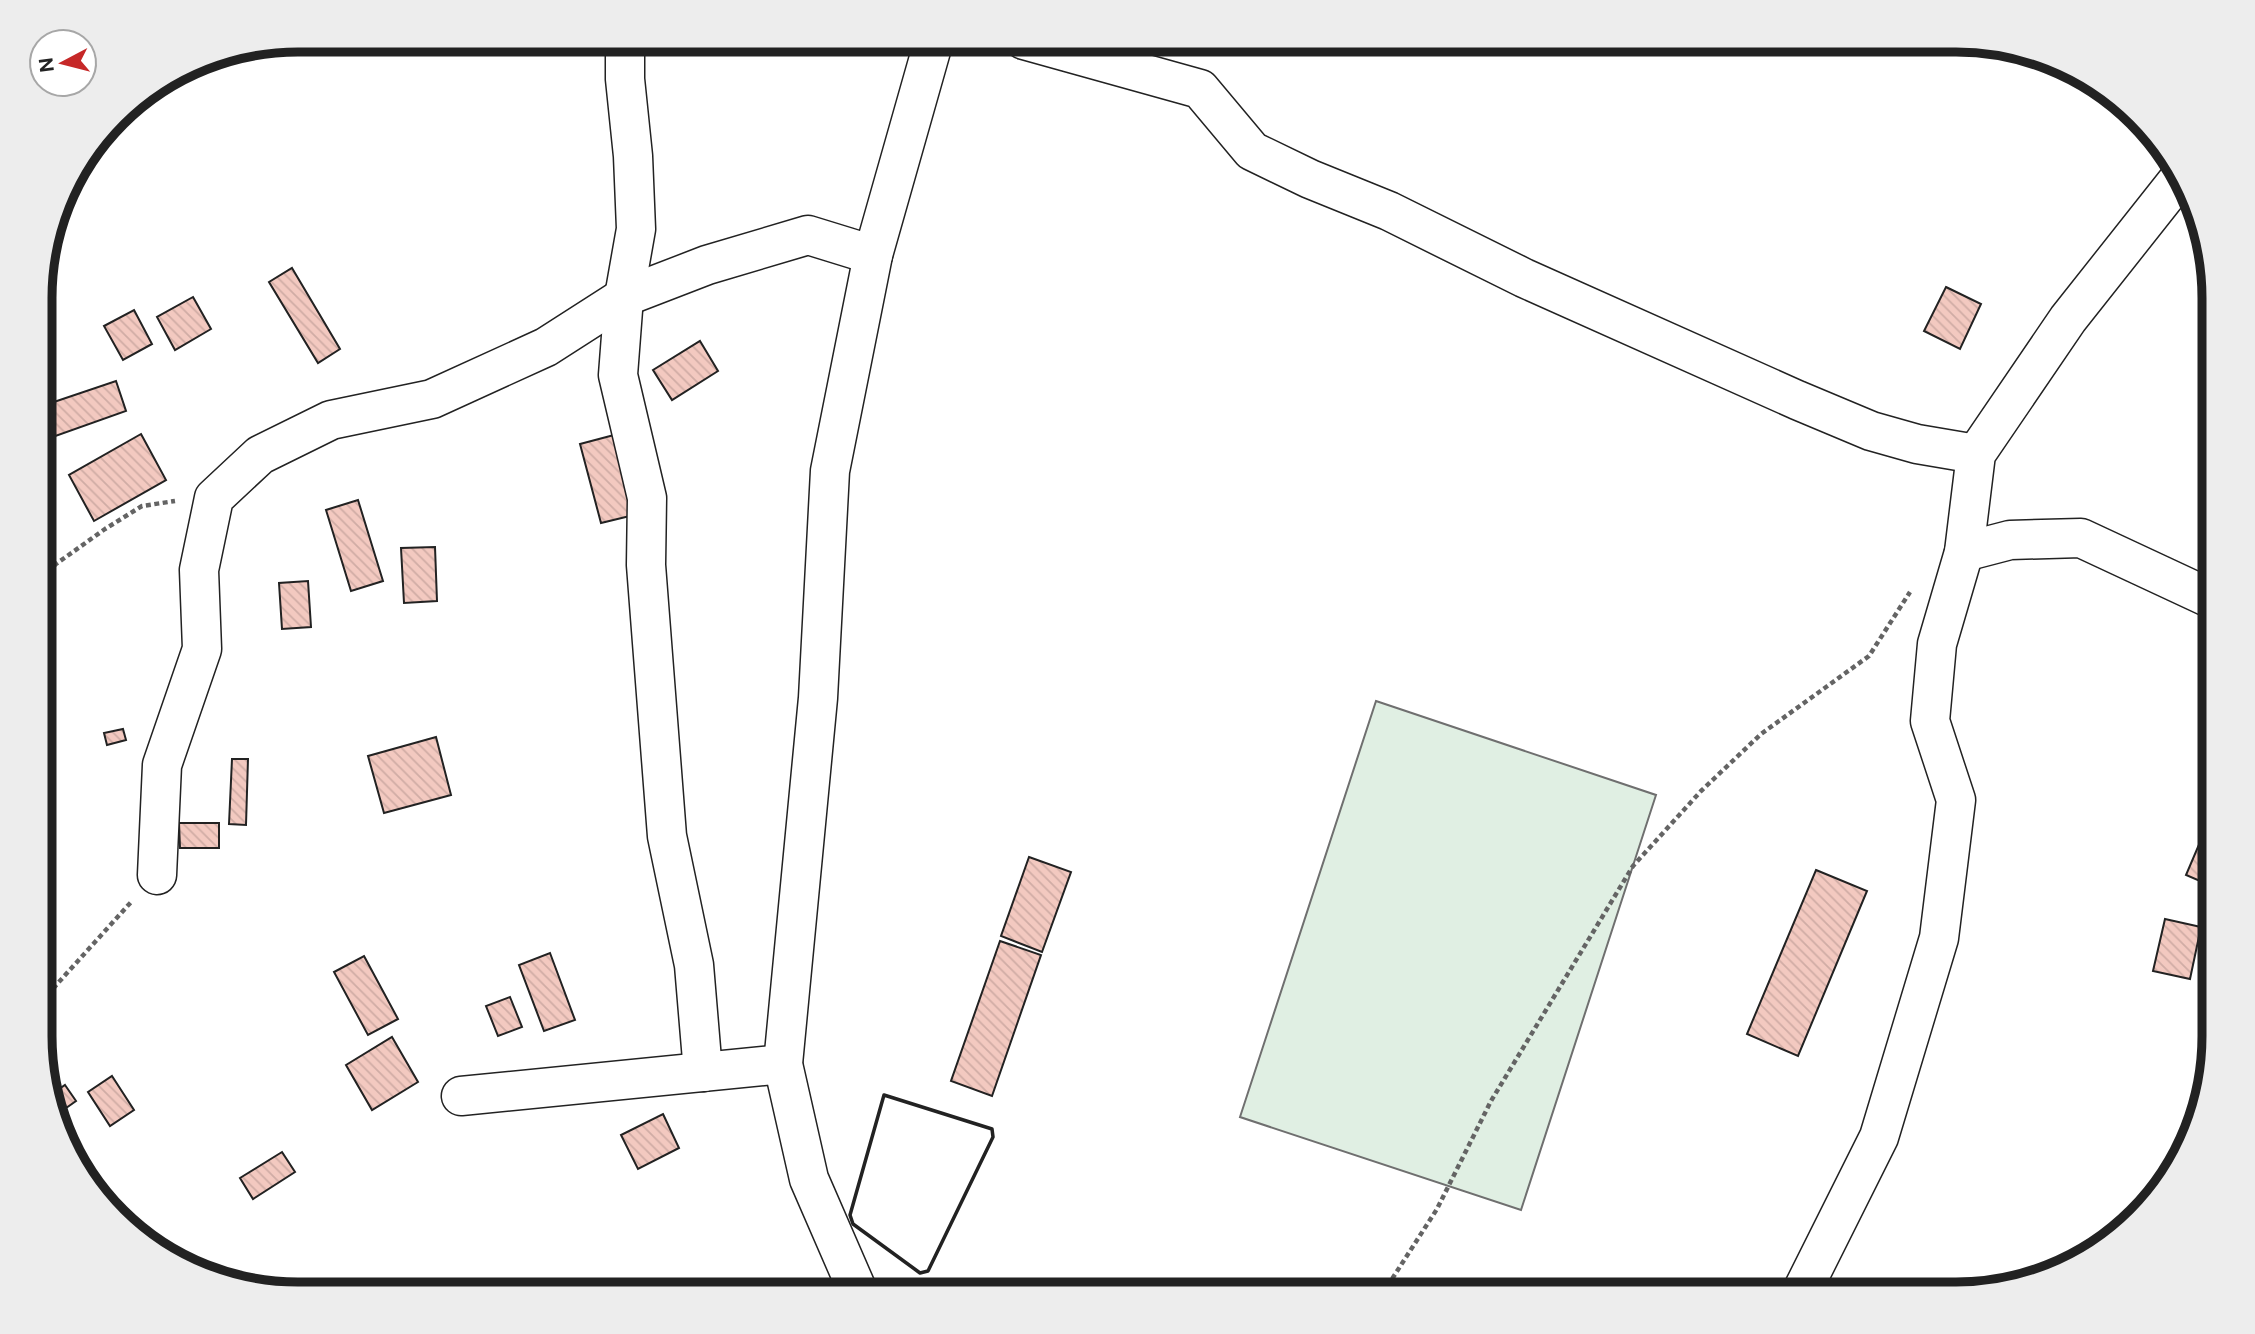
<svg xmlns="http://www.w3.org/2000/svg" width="2255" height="1334" font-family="'Public Sans',sans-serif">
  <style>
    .green { fill: #e0efe3; stroke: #6f6f6f; stroke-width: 2 }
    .building { fill: url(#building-back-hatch); stroke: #222; stroke-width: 2 }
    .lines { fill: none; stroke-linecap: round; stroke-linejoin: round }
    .minor-casing { stroke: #222; stroke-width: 41 }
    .path { stroke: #646464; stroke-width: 4.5; stroke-dasharray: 5 3.5; stroke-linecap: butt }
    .minor { stroke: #fff; stroke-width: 38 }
    .wall { stroke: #222; stroke-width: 3.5 }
    .rim { fill: none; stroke: #222; stroke-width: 9 }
  </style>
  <defs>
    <pattern id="building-back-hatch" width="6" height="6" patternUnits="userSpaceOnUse" patternTransform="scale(1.75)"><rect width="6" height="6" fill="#f3c9c0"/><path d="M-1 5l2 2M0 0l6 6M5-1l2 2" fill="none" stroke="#d0aca5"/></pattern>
  </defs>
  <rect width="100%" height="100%" fill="#fff"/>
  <polygon class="green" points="1376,701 1656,795 1521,1210 1240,1117"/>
  <g class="building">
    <polygon points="292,268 340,349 318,363 269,282"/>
    <polygon points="1946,287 1981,304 1960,349 1924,331"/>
    <polygon points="193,297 211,329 175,350 157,317"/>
    <polygon points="134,310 152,344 123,360 104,326"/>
    <polygon points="700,341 718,371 672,400 653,370"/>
    <polygon points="116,381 126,411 47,439 42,424 42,406"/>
    <polygon points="141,434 166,480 94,521 69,475"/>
    <polygon points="614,435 634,515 601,523 580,444"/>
    <polygon points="358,500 383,581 351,591 326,510"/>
    <polygon points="435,547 437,601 404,603 401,548"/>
    <polygon points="308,581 311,627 282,629 279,583"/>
    <polygon points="123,729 126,740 107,745 104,733"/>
    <polygon points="436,737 451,795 384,813 368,756"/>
    <polygon points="232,759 248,759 246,825 229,824"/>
    <polygon points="179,823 219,823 219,848 180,848"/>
    <polygon points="2206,828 2214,832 2214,887 2186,875"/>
    <polygon points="1029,857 1071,872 1042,952 1001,936"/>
    <polygon points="1816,870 1867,891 1798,1056 1747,1034"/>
    <polygon points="2165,919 2201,927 2190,979 2153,971"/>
    <polygon points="1000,941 1041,955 992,1096 951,1081"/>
    <polygon points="550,953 575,1020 544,1031 519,965"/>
    <polygon points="364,956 398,1019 368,1035 334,972"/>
    <polygon points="510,997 522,1027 498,1036 486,1006"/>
    <polygon points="392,1037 418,1082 372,1110 346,1065"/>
    <polygon points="112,1076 134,1110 110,1126 88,1092"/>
    <polygon points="65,1085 76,1101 59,1113 52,1094"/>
    <polygon points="663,1114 679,1148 638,1169 621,1135"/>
    <polygon points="282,1152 295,1172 253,1199 240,1178"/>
  </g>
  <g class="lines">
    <g class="minor-casing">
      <g id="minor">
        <polyline points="625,40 625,79 633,156 636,229 624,297 618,375 647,498 646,565 667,836 694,965 703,1072"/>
        <polyline points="1024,40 1200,89 1252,151 1310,179 1389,211 1524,278 1797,400 1871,431 1917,444 1976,454"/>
        <polyline points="1964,552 2010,540 2081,538 2214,600"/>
        <polyline points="157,875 162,765 202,649 199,570 214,498 260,455 331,420 432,399 546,347 624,297 707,265 808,235 873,255"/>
        <polyline points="461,1096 783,1064"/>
        <polyline points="1801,1293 1879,1137 1939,938 1956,800 1930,721 1937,644 1964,552 1976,454 2068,319 2182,175"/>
        <polyline points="859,1294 809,1179 783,1064 818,698 830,471 873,255 934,40"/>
      </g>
    </g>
    <g class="path">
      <polyline points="42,578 56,564 105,529 142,506 175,501"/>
      <polyline points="42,1011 49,993 132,901"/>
      <polyline points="1383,1293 1437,1209 1491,1101 1633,866 1701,791 1761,734 1869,656 1910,592"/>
    </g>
    <use href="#minor" class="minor"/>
    <polygon class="wall" points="884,1095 992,1129 993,1137 928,1271 920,1273 853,1224 850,1215"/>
  </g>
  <path d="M0 0H2255V1334H0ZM298 52H1956A246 246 0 0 1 2202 298V1036A246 246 0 0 1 1956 1282H298A246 246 0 0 1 52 1036V298A246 246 0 0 1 298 52Z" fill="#ededed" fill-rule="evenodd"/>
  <path class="rim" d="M298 52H1956A246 246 0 0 1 2202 298V1036A246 246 0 0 1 1956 1282H298A246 246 0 0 1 52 1036V298A246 246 0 0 1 298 52Z"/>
  <g transform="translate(63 63) rotate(263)"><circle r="33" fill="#ffffff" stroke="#a7a7a7" stroke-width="2"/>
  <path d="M0-5L12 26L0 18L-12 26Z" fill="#c62828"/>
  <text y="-10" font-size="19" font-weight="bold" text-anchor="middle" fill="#222222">N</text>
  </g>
</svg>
